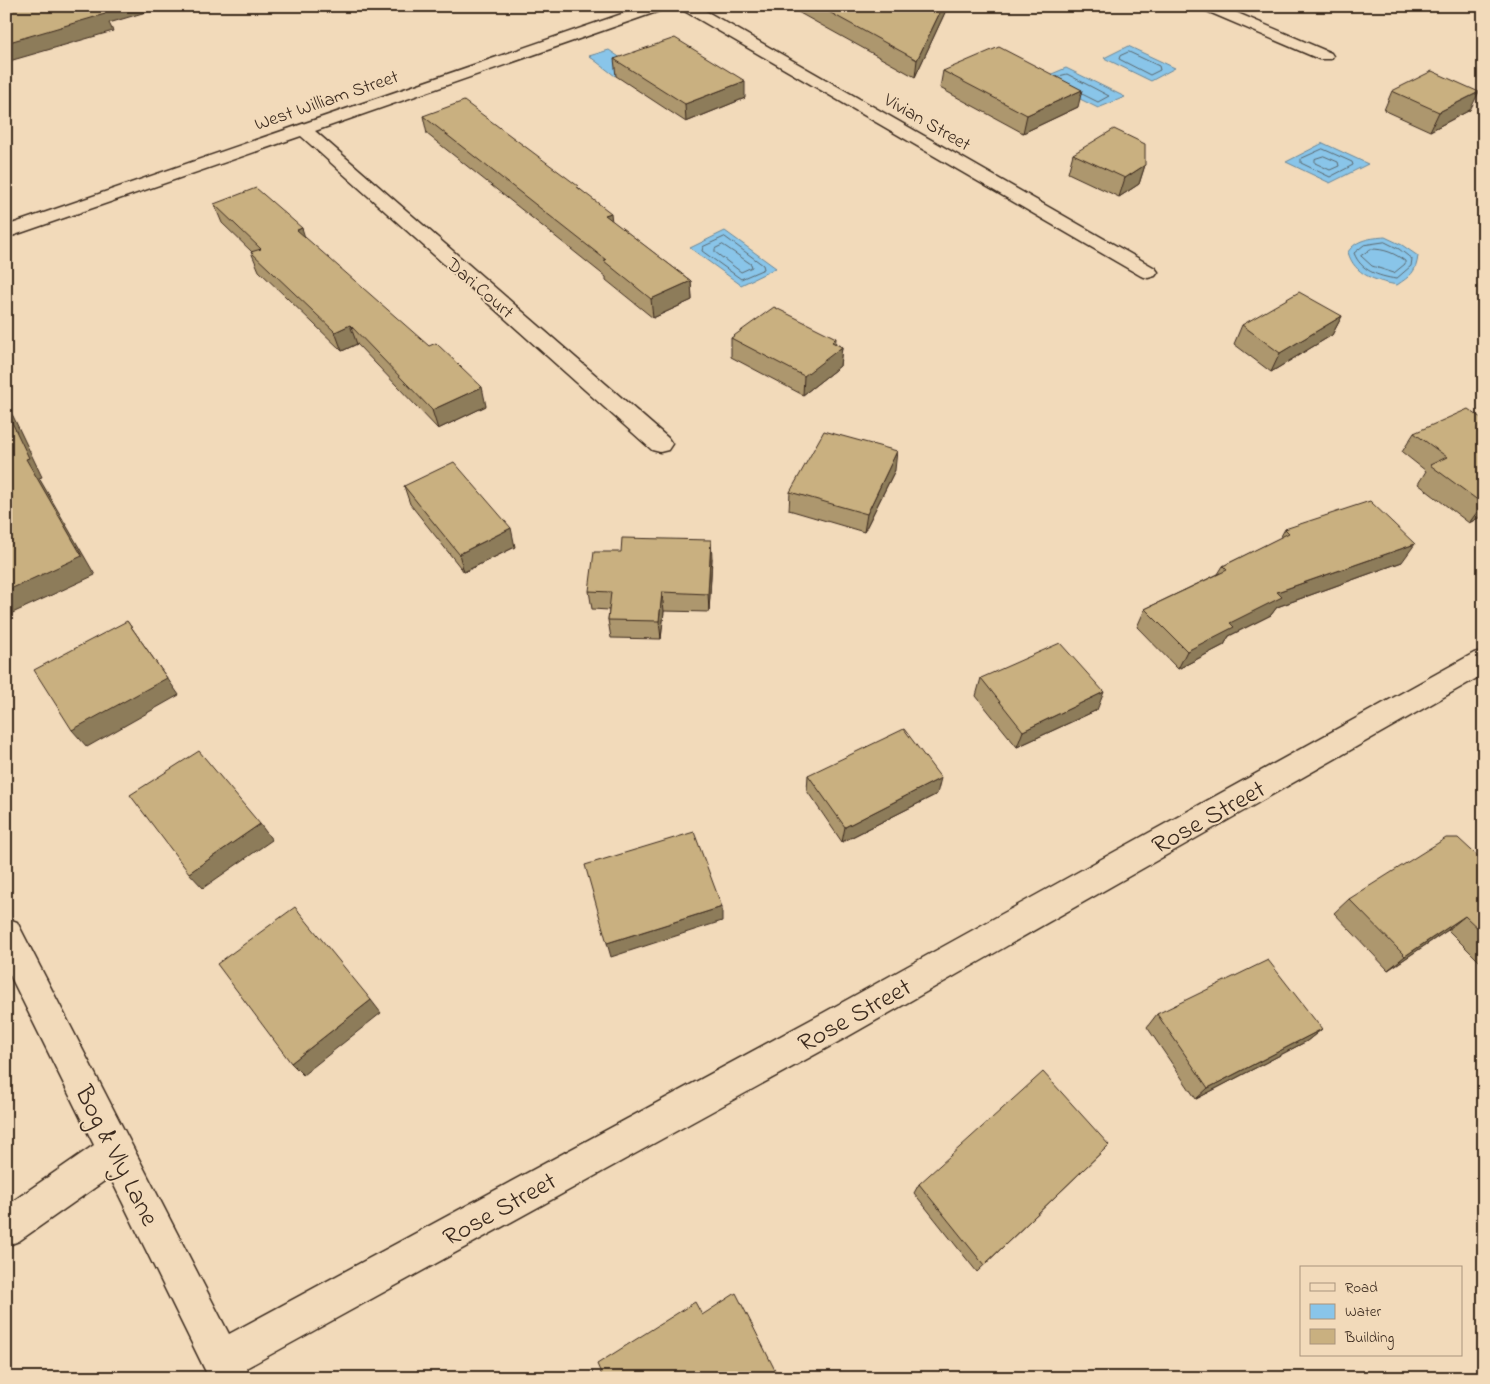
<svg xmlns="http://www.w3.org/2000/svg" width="1490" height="1384" font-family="'Indie Flower',sans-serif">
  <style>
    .water { fill: #89c5e9; stroke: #6a8798 }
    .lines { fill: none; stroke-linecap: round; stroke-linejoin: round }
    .shore { stroke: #5a686f; stroke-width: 1 }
    .minor-casing { stroke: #3b2a1e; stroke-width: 3 }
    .minor { fill: #f2daba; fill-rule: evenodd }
    .wall { fill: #ad976e; stroke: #3b2a1e }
    .shaded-wall { fill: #8d7b5a; stroke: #3b2a1e }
    .building { fill: #c9b080; stroke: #3b2a1e }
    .labels { text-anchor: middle; stroke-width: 4; stroke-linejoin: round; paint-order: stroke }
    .far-street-label { font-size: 19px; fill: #3b2a1e; stroke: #f2daba }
    .near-street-label { font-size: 26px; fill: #3b2a1e; stroke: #f2daba }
  </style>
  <rect width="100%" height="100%" fill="#f2daba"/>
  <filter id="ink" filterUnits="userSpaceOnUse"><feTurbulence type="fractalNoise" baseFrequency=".02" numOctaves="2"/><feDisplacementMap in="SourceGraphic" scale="10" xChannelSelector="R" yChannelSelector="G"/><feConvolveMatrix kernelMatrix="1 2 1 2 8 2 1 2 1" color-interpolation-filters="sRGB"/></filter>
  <g filter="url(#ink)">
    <g class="water">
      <polygon points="1128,46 1175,68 1151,81 1104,58"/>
      <polygon points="609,50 637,69 615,76 589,56"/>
      <polygon points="1066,68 1125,97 1098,108 1040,79"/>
      <polygon points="1323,143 1368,164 1330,183 1286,162"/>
      <polygon points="725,231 776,268 741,285 690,248"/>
      <path d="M1385,237L1402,245L1418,256C1416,273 1410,276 1397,285C1376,281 1354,275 1348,252C1356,239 1372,238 1385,237Z"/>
    </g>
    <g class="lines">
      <g class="shore">
        <polygon points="1129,52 1159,66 1160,70 1150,75 1119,59 1120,56"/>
        <polyline points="1059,76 1067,74 1109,96 1098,102 1082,94"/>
        <polygon points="1323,149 1352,162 1353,165 1330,177 1301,163 1301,159"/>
        <polygon points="1324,156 1338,162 1339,166 1330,170 1315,163 1315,159"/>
        <polygon points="725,237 763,265 764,269 741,279 702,251 703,247"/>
        <path d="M1385,242L1399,249L1412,259L1411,266L1396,279C1378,276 1361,271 1354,253L1364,245Z"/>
        <polygon points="723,245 751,264 752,267 741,272 715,252 715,249"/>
        <path d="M1371,249C1385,249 1394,253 1405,261V264L1394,273L1372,266L1361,256Z"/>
      </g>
      <g class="minor-casing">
        <g id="minor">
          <polygon points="645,6 667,6 665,9 315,131 668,438 672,444 668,450 660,452 652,450 301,136 6,238 6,226"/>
          <polygon points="679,6 697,6 1155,268 1158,272 1155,276 1148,278 1141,276 681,9"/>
          <polygon points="1200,6 1221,6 1331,53 1333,56 1331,59 1319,59 1202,9"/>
          <polygon points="1484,650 1484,674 847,1037 246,1368 250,1378 209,1378 110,1177 19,1241 6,1246 6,1206 94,1145 6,967 6,918 17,922 229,1334 823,1013 1474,653"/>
        </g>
      </g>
      <use href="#minor" class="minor"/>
    </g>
    <g class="wall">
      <polygon points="796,6 948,6 915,77 796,11"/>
      <polygon points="614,59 745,98 686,122 616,76"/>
      <polygon points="943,71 1078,107 1023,133 940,88"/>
      <polygon points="1392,91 1470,110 1430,131 1384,110"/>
      <polygon points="423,116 579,188 612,221 691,281 692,300 653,318 606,280 606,277 427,134"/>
      <polygon points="1073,154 1145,165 1139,184 1119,197 1068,173"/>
      <polygon points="214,204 305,238 486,406 438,429 357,344 342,351 259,271 251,252 252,252 222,223"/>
      <polygon points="1342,316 1332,335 1271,372 1234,344 1242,325"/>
      <polygon points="731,338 836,344 842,347 840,366 803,395 731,357"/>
      <polygon points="1484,420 1484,515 1469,523 1418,484 1426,471 1402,452 1414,433"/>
      <polygon points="895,470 864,532 789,510 790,492"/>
      <polygon points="404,486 515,547 464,572 410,504"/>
      <polygon points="1285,529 1402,562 1277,607 1271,615 1229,636 1224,645 1178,669 1137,627 1145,609 1218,574 1223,566 1280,538"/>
      <polygon points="712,558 709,612 664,611 661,639 611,638 608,620 609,610 592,609 589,591"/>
      <polygon points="981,678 1097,710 1017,747 976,696"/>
      <polygon points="808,775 937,794 842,842 807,791"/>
      <polygon points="1484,862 1484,966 1448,930 1388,970 1334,913 1349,899"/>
      <polygon points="1157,1014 1322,1029 1307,1041 1196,1099 1147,1027"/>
      <polygon points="1109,1145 977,1272 914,1193 919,1184"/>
    </g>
    <g class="shaded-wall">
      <polygon points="101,6 166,6 109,23 113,31 6,62 6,43"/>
      <polygon points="943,6 948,6 915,77 917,60"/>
      <polygon points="745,81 745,98 686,122 685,104"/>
      <polygon points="1082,90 1078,107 1023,133 1027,115"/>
      <polygon points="1479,92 1470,110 1430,131 1439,112"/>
      <polygon points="1145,165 1139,184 1119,197 1125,178"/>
      <polygon points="611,213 613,232 605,215"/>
      <polygon points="302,228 308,247 297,230"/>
      <polygon points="691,281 692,300 653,318 651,299"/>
      <polygon points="1342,316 1332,335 1271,372 1280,353"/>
      <polygon points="350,325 357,344 342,351 335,332"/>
      <polygon points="836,338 835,352 842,347 840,366 803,395 804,376 832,342"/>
      <polygon points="482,387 486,406 438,429 432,410"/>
      <polygon points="6,406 13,416 42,477 39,478 95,575 6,616 6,591 26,459 6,410"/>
      <polygon points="897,451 895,470 864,532 867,514"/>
      <polygon points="1483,504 1484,504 1484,515 1469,523"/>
      <polygon points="511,528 515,547 464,572 459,554"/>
      <polygon points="711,540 712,558 709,612 708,594"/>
      <polygon points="1415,544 1402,562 1277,607 1271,615 1229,636 1224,645 1178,669 1187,651 1277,592"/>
      <polygon points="662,592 664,611 661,639 659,621"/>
      <polygon points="127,621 179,695 87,747 72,730"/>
      <polygon points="1104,692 1097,710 1017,747 1023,731"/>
      <polygon points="941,778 937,794 842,842 845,827"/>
      <polygon points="260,824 272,840 203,888 189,873"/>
      <polygon points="722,907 722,921 611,957 607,943"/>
      <polygon points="1465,916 1448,930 1388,970 1405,956"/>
      <polygon points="371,1000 381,1013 303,1075 291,1063"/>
      <polygon points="1322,1029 1307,1041 1196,1099 1208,1088"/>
    </g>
    <g class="building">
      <polygon points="6,6 101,6 100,7 105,14 6,43"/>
      <polygon points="818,6 943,6 917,60"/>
      <polygon points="675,38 745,81 685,104 614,59"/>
      <polygon points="999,47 1082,90 1027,115 943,71"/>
      <polygon points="1432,71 1479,92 1439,112 1392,91"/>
      <polygon points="464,101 578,186 577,187 611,213 605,215 691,281 651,299 604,261 606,260 423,116"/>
      <polygon points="1114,129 1145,144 1145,165 1125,178 1073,154"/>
      <polygon points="256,188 302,228 297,230 429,346 436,343 482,387 432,410 350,325 335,332 251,252 261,249 214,204"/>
      <polygon points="1299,292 1342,316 1280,353 1242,325"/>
      <polygon points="774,307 836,338 832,342 842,347 804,376 731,338"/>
      <polygon points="1468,409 1484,420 1484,504 1483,504 1430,465 1447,457 1414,433"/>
      <polygon points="6,410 29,458 26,459 82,556 6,591"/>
      <polygon points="824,431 897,451 867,514 790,492"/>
      <polygon points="454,462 511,528 459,554 404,486"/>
      <polygon points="1370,501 1415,544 1277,592 1282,597 1230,623 1234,627 1187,651 1145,609 1227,570 1223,566 1289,533 1285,529"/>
      <polygon points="622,538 711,540 708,594 662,592 659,621 608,620 611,592 589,591 594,552 621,552"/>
      <polygon points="127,621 167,678 72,730 34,670"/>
      <polygon points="1060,643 1104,692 1023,731 981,678"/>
      <polygon points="904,729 941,778 845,827 808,775"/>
      <polygon points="199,751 260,824 189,873 130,795"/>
      <polygon points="694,832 722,907 607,943 585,865"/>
      <polygon points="1446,838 1458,838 1484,862 1484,934 1465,916 1405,956 1349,899"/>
      <polygon points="295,907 371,1000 291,1063 217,964"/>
      <polygon points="1268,960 1322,1029 1208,1088 1157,1014"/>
      <polygon points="1043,1072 1109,1145 984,1265 919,1184"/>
      <polygon points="736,1293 779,1378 603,1378 597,1364 695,1302 702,1315"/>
    </g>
  </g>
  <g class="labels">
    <g class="far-street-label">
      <text transform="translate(326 99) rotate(-19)" y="7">West William Street</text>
      <text transform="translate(928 121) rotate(30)" y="7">Vivian Street</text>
      <text transform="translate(481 287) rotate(41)" y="7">Dari Court</text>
    </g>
    <g class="near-street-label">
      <text transform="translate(1208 816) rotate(-29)" y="9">Rose Street</text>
      <text transform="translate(854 1014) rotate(-29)" y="9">Rose Street</text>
      <text transform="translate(118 1155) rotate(63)" y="9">Bog &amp; Vly Lane</text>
      <text transform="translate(499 1208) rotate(-29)" y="9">Rose Street</text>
    </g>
  </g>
  <rect width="1490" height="1384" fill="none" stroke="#f2daba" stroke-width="25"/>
  <rect x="12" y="12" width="1465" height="1359" fill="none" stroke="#3b2a1e" stroke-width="2" filter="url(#ink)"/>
  <rect x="1300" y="1266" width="162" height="90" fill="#f2daba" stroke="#a9947c"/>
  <rect x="1310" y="1283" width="25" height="8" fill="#f2daba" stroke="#a9947c"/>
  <text x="1345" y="1292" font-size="15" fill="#3b2a1e">Road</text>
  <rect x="1310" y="1304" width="25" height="15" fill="#89c5e9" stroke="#a9947c"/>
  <text x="1345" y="1316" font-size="15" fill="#3b2a1e">Water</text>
  <rect x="1310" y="1329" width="25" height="15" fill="#c9b080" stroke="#a9947c"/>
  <text x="1345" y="1342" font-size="15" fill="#3b2a1e">Building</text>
</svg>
